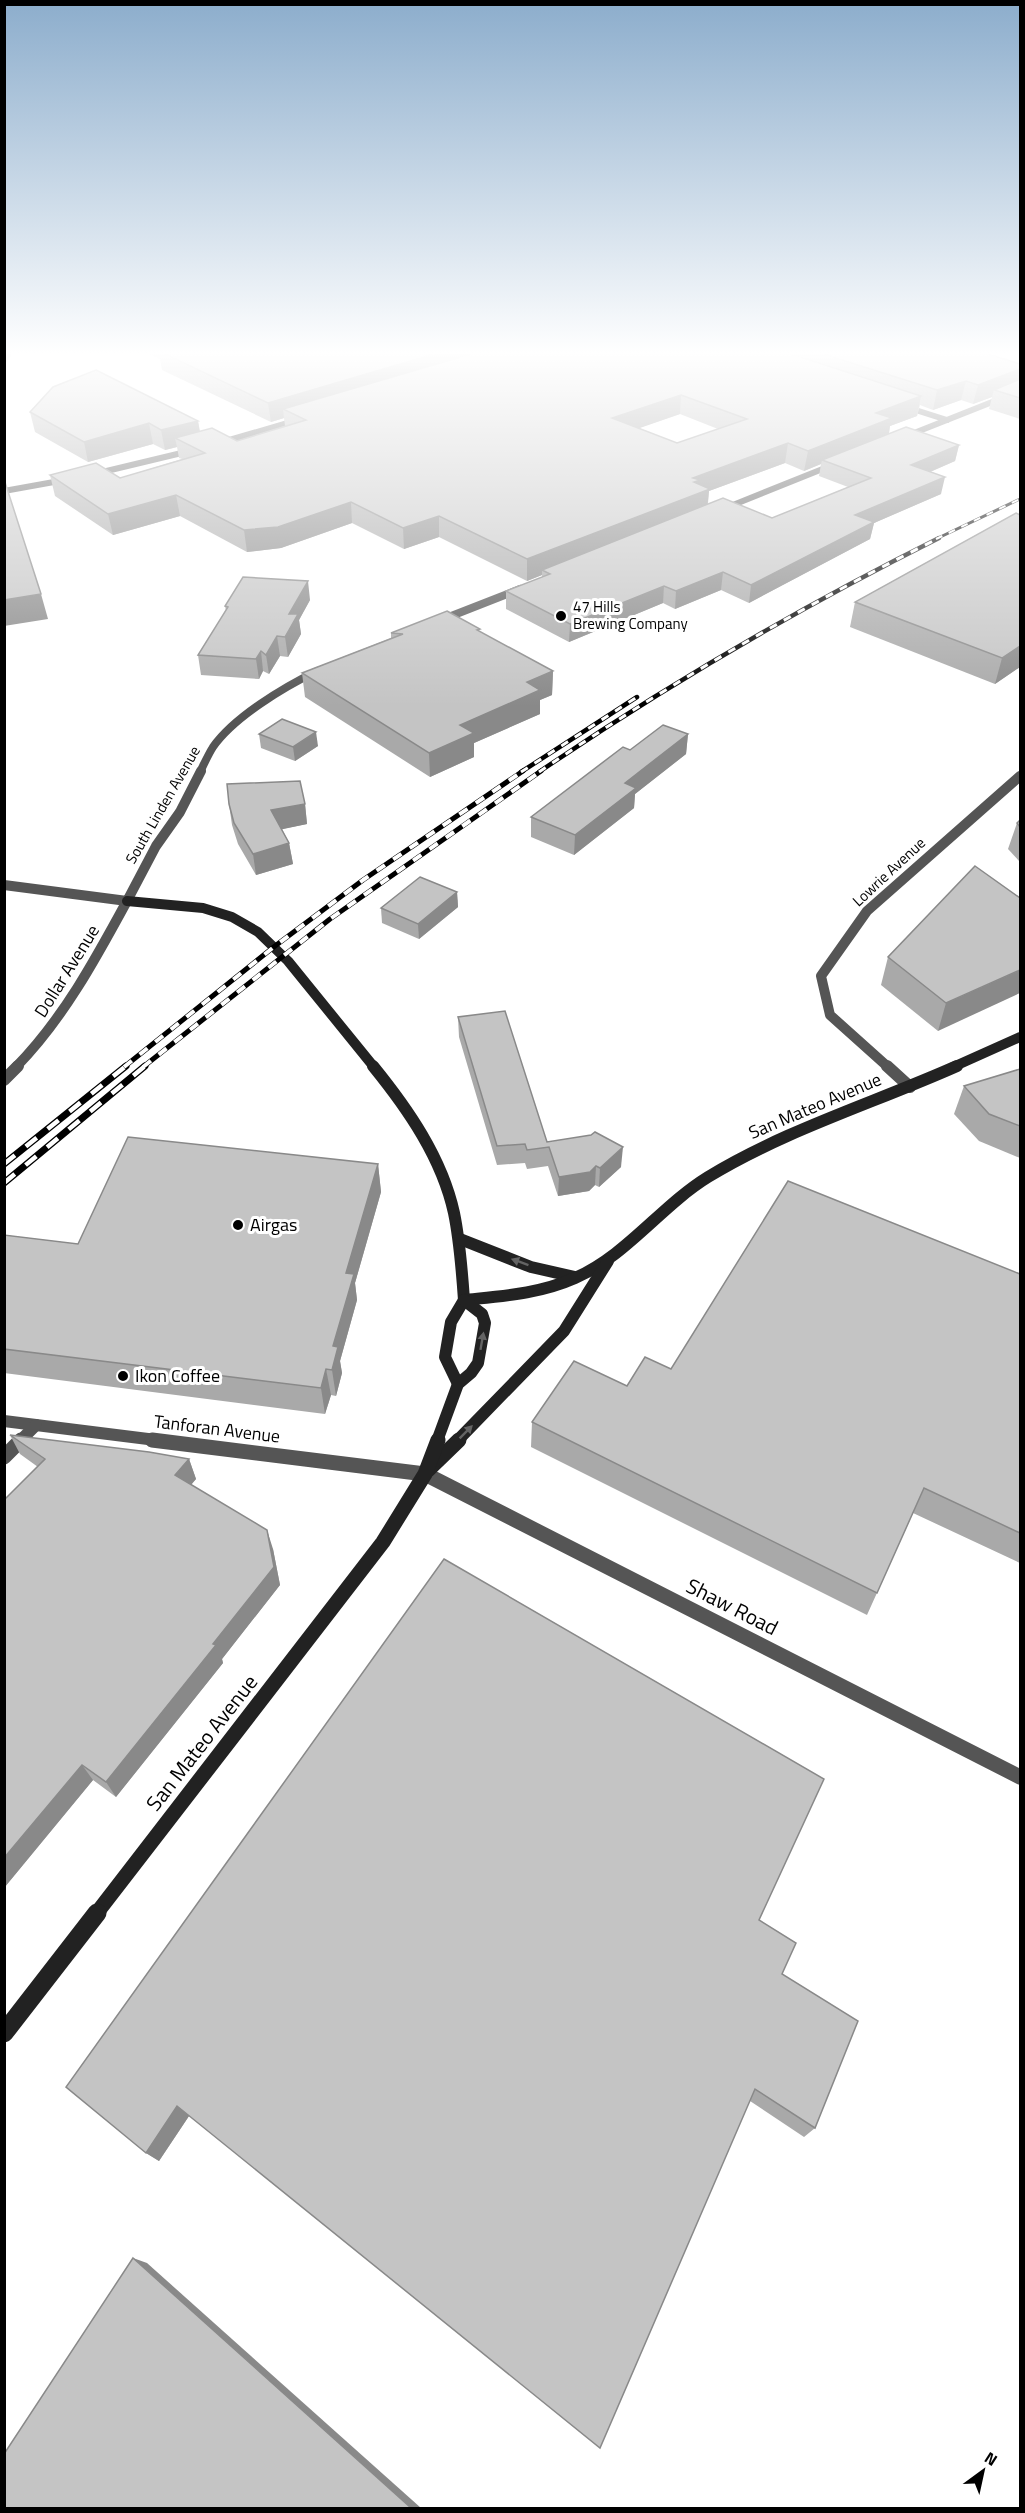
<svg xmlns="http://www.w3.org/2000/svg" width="1025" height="2513" font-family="'Titillium Web',sans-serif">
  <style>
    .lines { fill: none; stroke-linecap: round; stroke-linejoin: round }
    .minor-far3 { stroke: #555; stroke-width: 6 }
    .minor-far2 { stroke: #555; stroke-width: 10 }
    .minor-far1 { stroke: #555; stroke-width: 12 }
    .minor { stroke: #555; stroke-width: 15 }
    .tertiary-far2 { stroke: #555; stroke-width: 6 }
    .tertiary-far1 { stroke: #555; stroke-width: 8 }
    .tertiary { stroke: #555; stroke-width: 10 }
    .secondary-far3 { stroke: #222; stroke-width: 10 }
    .secondary-far2 { stroke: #222; stroke-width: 12 }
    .secondary-far1 { stroke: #222; stroke-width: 15 }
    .secondary { stroke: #222; stroke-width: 19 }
    .rail-far3-casing { stroke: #000; stroke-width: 3 }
    .rail-far2-casing { stroke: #000; stroke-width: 4.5 }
    .rail-far1-casing { stroke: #000; stroke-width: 5 }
    .rail-casing { stroke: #000; stroke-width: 7 }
    .rail-far3 { stroke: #fff; stroke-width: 2; stroke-dasharray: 7; stroke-linecap: butt }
    .rail-far2 { stroke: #fff; stroke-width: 3; stroke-dasharray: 8; stroke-linecap: butt }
    .rail-far1 { stroke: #fff; stroke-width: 4; stroke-dasharray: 10; stroke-linecap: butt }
    .rail { stroke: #fff; stroke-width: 4.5; stroke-dasharray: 14; stroke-linecap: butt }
    .wall { fill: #a9a9a9; fill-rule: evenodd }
    .shaded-wall { fill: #898989 }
    .building { fill: #c4c4c4; stroke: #898989; stroke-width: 1.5; fill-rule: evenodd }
    .oneway { fill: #646464 }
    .poi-dot { fill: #000; stroke: #fff; stroke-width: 2 }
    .labels { text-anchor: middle; stroke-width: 6; stroke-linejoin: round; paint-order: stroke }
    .far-poi-label { font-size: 15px; fill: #000; stroke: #fff; text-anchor: start }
    .far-street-label { font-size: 15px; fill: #000; stroke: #fff }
    .street-label { font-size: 18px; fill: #000; stroke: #fff }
    .poi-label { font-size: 18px; fill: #000; stroke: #fff; text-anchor: start }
    .near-street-label { font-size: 21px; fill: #000; stroke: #fff }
  </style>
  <rect width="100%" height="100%" fill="#fff"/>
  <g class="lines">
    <g class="minor-far3">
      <polyline points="903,406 947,420"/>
      <polyline points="219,443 298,420"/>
      <polyline points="94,474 194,450"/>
      <polyline points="4,491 65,480"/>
    </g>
    <g class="minor-far2">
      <path d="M16,1067C63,1019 95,960 127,901"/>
      <polyline points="888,1067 830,1015 821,976 867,911 1020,776"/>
    </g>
    <g class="minor-far1">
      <polyline points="887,1066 910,1087"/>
      <polyline points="4,1080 18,1066"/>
      <polyline points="4,1421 164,1441"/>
      <polyline points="20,1441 36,1425"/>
    </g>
    <g class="minor">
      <polyline points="152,1440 425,1474 1020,1777"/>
      <polyline points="4,1457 21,1440"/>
    </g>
    <g class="tertiary-far2">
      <polyline points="904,437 1020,391"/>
      <polyline points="723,509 835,464"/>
    </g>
    <g class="tertiary-far1">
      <polyline points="441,620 520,589"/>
      <path d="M200,772C204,764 208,755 213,747C234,717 284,687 317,671"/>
    </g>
    <polyline class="tertiary" points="4,885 127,901 156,846 180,812 201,771"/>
    <g class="secondary-far3">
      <polyline points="127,901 203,908 232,917 258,932 288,961 374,1067"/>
      <polyline points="953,1067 1020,1037"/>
    </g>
    <g class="secondary-far2">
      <path d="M373,1066C408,1109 442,1158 454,1213C460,1242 462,1271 464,1300"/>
      <polyline points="460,1239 531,1267 575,1277"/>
      <path d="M464,1300C502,1296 539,1294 575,1278C626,1256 661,1206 708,1177C785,1130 874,1103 957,1066"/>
      <polyline points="458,1384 445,1357 451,1322 464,1300"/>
      <polyline points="437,1441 458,1384 471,1373 478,1363 485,1323 482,1314 464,1300"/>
      <polyline points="457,1441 564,1331 608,1261"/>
    </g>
    <g class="secondary-far1">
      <polyline points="428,1470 459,1440"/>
      <polyline points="96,1914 383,1542 425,1474 438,1440"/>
    </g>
    <polyline class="secondary" points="4,2033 97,1913"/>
    <g class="rail-far3-casing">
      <polyline id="rail-far3" points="936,539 1020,499"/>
    </g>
    <g class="rail-far2-casing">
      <g id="rail-far2">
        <polyline points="521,772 637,697"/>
        <path d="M539,772C667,685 801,607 939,538"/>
      </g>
    </g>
    <g class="rail-far1-casing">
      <g id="rail-far1">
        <polyline points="124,1067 275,946 363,880 523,771"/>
        <polyline points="143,1067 330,919 541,771"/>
      </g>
    </g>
    <g class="rail-casing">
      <g id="rail">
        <polyline points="4,1164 126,1066"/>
        <polyline points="4,1183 145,1066"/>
      </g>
    </g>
    <use href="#rail-far3" class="rail-far3"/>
    <use href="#rail-far2" class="rail-far2"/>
    <use href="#rail-far1" class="rail-far1"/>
    <use href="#rail" class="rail"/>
  </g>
  <g class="wall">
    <path d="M149,354H988L1020,364V419L989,409L992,397L973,404L961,400L933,410L920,405L917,416L890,426L889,434L959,445L955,461L930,472L941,494L874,523L870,539L749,603L721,590L675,609L663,603L569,642L506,609V591L542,577V575L527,581L439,537L404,549L352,523L281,548L247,552L180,516L113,535L55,496L50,475L120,478L182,459L179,458L177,447L165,450L153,444L88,462L35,432L30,412L198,421L200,431L237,441L285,426L284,418L271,422L162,370L160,359ZM680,414L718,429L677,443L639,428ZM785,463L804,471L821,464L819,476L848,487L772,518L708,504L709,491Z"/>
    <polygon points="1016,513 1020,667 995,684 850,627 855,602"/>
    <polygon points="310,600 299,620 301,634 288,657 280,656 269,674 263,671 259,679 201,675 198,655 226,611 225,606"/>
    <polygon points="480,632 553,671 552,695 540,700 540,714 474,743 474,757 430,777 305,697 302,673 391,638 391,633"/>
    <polygon points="259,734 318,746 295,761 261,748"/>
    <polygon points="688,734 686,754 635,794 634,808 574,855 531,837 531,817 630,750"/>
    <polygon points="229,804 305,804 307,824 282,829 289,843 293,864 256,875 238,844 232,825"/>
    <polygon points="1020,820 1020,862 1008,849 1017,823"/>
    <polygon points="457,892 458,907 419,939 382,923 381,908"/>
    <polygon points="1020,898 938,1031 881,985 888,957"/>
    <polygon points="458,1017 547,1142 621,1167 599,1187 595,1185 589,1191 558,1196 548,1166 527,1169 525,1163 497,1165 459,1037"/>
    <polygon points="1020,1069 1020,1158 979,1141 954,1114 964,1086"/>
    <polygon points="378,1164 381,1192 355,1283 357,1300 340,1361 342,1373 336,1396 331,1395 325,1414 4,1373 4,1235 78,1244"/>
    <polygon points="1020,1274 1020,1563 913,1513 867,1615 531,1447 532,1422 671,1369"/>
    <polygon points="10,1435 189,1459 196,1479 191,1485 273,1549 280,1585 222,1659 223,1663 116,1797 93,1780 4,1888 4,1500 38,1467 20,1454"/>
    <polygon points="759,1920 782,1974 815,2128 804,2137 750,2101 189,2116 159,2161 146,2153 66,2087"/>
  </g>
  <g class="shaded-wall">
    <polygon points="4,354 12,354 4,366"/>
    <polygon points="434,354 498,354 283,409 284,418 271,422 268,403"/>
    <polygon points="1020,369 1020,386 994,390 992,397 973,404 978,385"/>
    <polygon points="966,381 961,400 933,410 937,390"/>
    <polygon points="681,395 680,414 611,438 612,418"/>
    <polygon points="921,396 917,416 890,426 888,438 822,460 821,464 804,471 808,451 876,413"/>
    <polygon points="198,421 201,441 175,438 177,447 165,450 161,430"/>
    <polygon points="149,423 153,444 88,462 84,442"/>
    <polygon points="788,443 785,463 709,491 707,509 542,570 542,575 527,581 527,559 693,478"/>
    <polygon points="959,445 955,461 907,482 911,465"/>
    <polygon points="945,477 941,494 874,523 870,539 749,603 751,585 855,515"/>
    <polygon points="176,495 180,516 113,535 108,514"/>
    <polygon points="351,502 352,523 281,548 247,552 244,530"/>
    <polygon points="439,516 439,537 404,549 403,528"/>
    <polygon points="723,572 721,590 675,609 676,591"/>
    <polygon points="308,581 310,600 299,620 301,634 288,657 285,637 289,614"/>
    <polygon points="664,586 663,603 569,642 570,624"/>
    <polygon points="41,594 48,619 4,626 4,600"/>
    <polygon points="277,636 280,656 269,674 266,655"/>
    <polygon points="1020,646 1020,667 995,684 1002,658"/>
    <polygon points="261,651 263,671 259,679 256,659"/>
    <polygon points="553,671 552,695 540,700 540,714 474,743 474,757 430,777 429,753 460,725 527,682"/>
    <polygon points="316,732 318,746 295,761 293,747"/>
    <polygon points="688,734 686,754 635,794 634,808 574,855 575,835 625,783"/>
    <polygon points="305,804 307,824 274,831 271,810"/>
    <polygon points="289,843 293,864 256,875 253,854"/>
    <polygon points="457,892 458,907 419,939 418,924"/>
    <polygon points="1020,970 1020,993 938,1031 946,1003"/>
    <polygon points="623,1147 621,1167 599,1187 600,1168"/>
    <polygon points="378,1164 381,1192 355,1283 357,1300 340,1361 342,1373 336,1396 332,1370 333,1346 346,1273"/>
    <polygon points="596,1166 595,1185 589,1191 558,1196 559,1177"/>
    <polygon points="326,1369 331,1395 325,1414 321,1388"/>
    <polygon points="189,1459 196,1479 182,1495 175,1475"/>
    <polygon points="267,1530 273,1549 280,1585 222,1659 223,1663 116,1797 106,1782 213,1644"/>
    <polygon points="82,1765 93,1780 4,1888 4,1858"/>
    <polygon points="177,2106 189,2116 159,2161 146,2153"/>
    <polygon points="133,2258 147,2263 421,2508 411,2508"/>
  </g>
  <g class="building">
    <polygon points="165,354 434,354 268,403"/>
    <path d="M471,354H791L921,396L876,413L892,418L808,451L788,443L693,478L700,480L694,482L710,489L527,559L439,516L403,528L351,502L278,527L244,530L176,495L108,514L50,475L96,463L120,478L205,453L175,438L212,428L237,441L306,420L283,409ZM681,395L747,419L677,443L612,418Z"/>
    <polygon points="823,354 988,354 1020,364 1020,369 978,385 966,381 937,390"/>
    <polygon points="96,370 198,421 161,430 149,423 84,442 30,412 53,387"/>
    <polygon points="1020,379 1020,398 994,390"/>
    <polygon points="906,427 959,445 911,465 945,477 855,515 874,522 751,585 723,572 676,591 664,586 570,624 506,591 550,574 542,570 723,498 772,518 871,478 822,460"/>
    <polygon points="4,479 41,594 4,600"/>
    <polygon points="1016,513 1020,515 1020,646 1002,658 855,602"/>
    <polygon points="243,577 308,581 289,614 298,614 285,637 277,636 266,655 261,651 256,659 198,655 228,607 225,606"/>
    <polygon points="447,611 480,629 477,630 553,671 527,682 540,690 460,725 474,733 429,753 302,673 403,634 391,633"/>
    <polygon points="282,719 316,732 293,747 259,734"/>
    <polygon points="663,725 688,734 625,783 636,788 575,835 531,817 623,747 630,750"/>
    <polygon points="300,781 305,804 271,810 289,843 253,854 234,823 229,804 227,784"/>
    <polygon points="1020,820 1020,827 1017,823"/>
    <polygon points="975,866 1020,898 1020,970 946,1003 888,957"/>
    <polygon points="420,877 457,892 418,924 381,908"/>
    <polygon points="505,1011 547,1142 591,1135 595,1132 623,1147 600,1168 596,1166 590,1172 559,1177 549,1147 527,1150 525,1144 497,1146 458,1017"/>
    <polygon points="1020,1069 1020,1126 989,1114 964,1086"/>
    <polygon points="128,1137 378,1164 346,1273 354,1274 333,1346 338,1347 332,1370 326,1369 321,1388 4,1349 4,1235 78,1244"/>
    <polygon points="788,1181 1020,1274 1020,1533 924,1488 877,1593 532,1422 574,1361 627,1386 645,1357 671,1369"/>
    <polygon points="10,1435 149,1452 189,1459 175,1475 267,1530 274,1567 213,1644 216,1645 106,1782 82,1765 4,1858 4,1500 45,1459"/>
    <polygon points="444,1559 824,1779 759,1920 796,1943 782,1974 858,2021 815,2128 755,2089 600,2448 177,2106 146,2153 66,2087"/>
    <polygon points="133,2258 411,2508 4,2508 4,2454"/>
  </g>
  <defs><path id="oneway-solid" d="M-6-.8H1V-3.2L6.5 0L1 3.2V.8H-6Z" transform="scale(1.5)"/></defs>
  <g class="oneway">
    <use href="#oneway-solid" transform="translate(520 1262) rotate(-160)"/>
    <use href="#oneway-solid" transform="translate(482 1341) rotate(-80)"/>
    <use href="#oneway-solid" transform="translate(466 1432) rotate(-45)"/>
  </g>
  <linearGradient id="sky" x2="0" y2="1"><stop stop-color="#8cadcc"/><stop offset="0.5" stop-color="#fff"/><stop offset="1" stop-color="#fff" stop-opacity="0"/></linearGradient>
  <rect width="1025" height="706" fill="url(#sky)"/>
  <g class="poi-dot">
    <circle cx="561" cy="616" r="6"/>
    <circle cx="238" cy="1225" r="6"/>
    <circle cx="123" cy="1376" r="6"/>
  </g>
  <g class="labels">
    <g class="far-poi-label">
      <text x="573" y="612">47 Hills<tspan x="573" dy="17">Brewing Company</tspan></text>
    </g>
    <g class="far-street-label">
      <text transform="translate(163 805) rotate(-60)" y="5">South Linden Avenue</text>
      <text transform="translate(889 872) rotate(-43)" y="5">Lowrie Avenue</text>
    </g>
    <g class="street-label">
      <text transform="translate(67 971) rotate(-58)" y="6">Dollar Avenue</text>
      <text transform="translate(815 1106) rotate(-23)" y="6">San Mateo Avenue</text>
      <text transform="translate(217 1429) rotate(7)" y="6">Tanforan Avenue</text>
    </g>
    <g class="poi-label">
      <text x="250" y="1231">Airgas</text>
      <text x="135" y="1382">Ikon Coffee</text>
    </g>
    <g class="near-street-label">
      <text transform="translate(732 1607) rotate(27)" y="7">Shaw Road</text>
      <text transform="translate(202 1743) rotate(-52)" y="7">San Mateo Avenue</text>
    </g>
  </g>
  <rect width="1025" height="2513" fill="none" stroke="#000000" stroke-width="12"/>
  <g transform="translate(983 2471) rotate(33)" stroke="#ffffff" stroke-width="4.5" paint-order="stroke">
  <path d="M0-4.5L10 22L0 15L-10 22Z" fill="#000000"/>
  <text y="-9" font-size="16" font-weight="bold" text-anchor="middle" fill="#000000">N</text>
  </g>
</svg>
